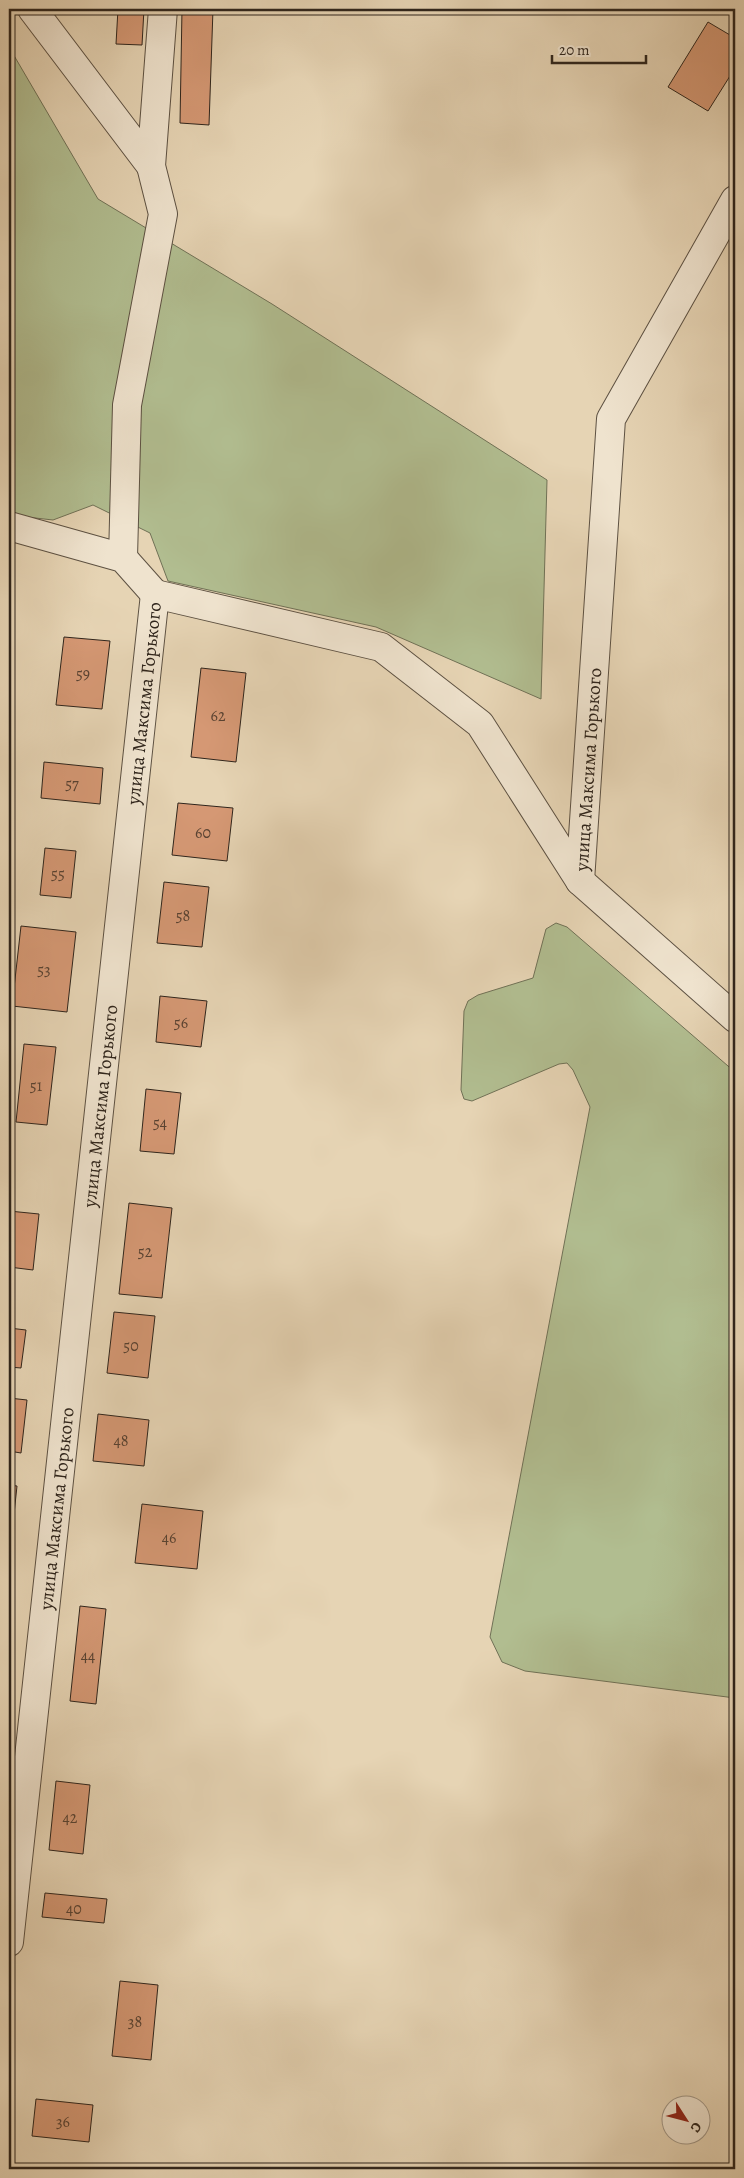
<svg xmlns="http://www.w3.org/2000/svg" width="744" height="2178" font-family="Alegreya,serif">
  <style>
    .green { fill: #b1bd90; stroke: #707156 }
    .building { fill: #d59874; stroke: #2f251c }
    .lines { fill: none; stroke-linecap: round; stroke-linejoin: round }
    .minor-casing { stroke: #5d5142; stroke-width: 30 }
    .minor { stroke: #efe3ce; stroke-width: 28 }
    .labels { text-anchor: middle; stroke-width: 4; stroke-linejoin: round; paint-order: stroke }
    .number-label { font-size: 16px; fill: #584232 }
    .street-label { font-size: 19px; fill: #2f251c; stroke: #efe3ce }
  </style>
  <rect width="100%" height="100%" fill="#e6d4b4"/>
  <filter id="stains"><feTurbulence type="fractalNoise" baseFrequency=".004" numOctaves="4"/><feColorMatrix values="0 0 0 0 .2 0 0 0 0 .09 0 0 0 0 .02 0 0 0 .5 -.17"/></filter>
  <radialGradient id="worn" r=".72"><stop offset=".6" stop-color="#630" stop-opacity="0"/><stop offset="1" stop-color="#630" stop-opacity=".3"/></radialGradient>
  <g class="green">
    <polygon points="9,47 98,199 272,304 547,480 541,699 376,627 168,581 150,533 93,505 53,520 9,515"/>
    <polygon points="556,923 567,927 735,1072 735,1698 525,1671 502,1662 490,1637 590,1107 573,1070 567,1063 559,1064 472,1101 464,1099 461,1090 464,1011 468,1001 478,995 533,978 546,929"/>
  </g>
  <g class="building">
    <polygon points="118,9 144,9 142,45 116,44"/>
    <polygon points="182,9 213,9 209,125 180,123"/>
    <polygon points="708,22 735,38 735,68 708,111 668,87"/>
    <polygon points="64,637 110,641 102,709 56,705"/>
    <polygon points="201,668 246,673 236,762 191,757"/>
    <polygon points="44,762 103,768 100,804 41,798"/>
    <polygon points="178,803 233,808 227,861 172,855"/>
    <polygon points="45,848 76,851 71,898 40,895"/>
    <polygon points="164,882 209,887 202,947 157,943"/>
    <polygon points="21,926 76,932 67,1012 12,1006"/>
    <polygon points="160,996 207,1001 201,1047 156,1042"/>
    <polygon points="24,1044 56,1047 47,1125 16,1122"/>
    <polygon points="146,1089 181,1093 174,1154 140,1151"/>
    <polygon points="129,1203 172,1208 162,1298 119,1294"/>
    <polygon points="9,1211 39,1214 33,1270 9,1267"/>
    <polygon points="114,1312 155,1316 148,1378 107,1373"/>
    <polygon points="9,1328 26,1330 21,1368 9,1367"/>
    <polygon points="9,1398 27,1400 21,1453 9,1451"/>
    <polygon points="98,1414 149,1420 144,1466 93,1461"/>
    <polygon points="9,1485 17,1486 11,1542 9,1542"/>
    <polygon points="142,1504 203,1511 197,1569 135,1563"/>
    <polygon points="80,1606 106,1609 96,1704 70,1701"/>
    <polygon points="56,1781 90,1785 83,1854 49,1850"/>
    <polygon points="45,1893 107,1899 104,1923 42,1917"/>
    <polygon points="120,1981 158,1985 151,2060 112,2056"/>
    <polygon points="36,2099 93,2105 89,2142 32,2136"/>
  </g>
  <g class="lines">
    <g class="minor-casing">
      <g id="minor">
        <polyline points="32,9 151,166"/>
        <polyline points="9,526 123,558 155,594"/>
        <polyline points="123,558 127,405 163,214 151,166 163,9"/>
        <polyline points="155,594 381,647 480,724 580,881 735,1018"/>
        <path id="s1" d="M580,881L611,419L735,200"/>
        <path id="s2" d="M9,1942L155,594"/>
      </g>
    </g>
    <use href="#minor" class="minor"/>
  </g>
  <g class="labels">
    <g class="number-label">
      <text x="83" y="679">59</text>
      <text x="218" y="721">62</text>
      <text x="72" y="789">57</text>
      <text x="203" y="838">60</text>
      <text x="58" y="879">55</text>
      <text x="183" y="921">58</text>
      <text x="44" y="975">53</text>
      <text x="181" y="1028">56</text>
      <text x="36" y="1091">51</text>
      <text x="160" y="1128">54</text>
      <text x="145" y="1257">52</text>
      <text x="131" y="1351">50</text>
      <text x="121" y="1446">48</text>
      <text x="169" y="1543">46</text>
      <text x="88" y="1661">44</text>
      <text x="70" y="1823">42</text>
      <text x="74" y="1914">40</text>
      <text x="135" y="2027">38</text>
      <text x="63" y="2127">36</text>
    </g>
    <g class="street-label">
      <text dy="7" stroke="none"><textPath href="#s2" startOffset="1246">улица Максима Горького</textPath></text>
      <text dy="7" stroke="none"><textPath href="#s1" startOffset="112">улица Максима Горького</textPath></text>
      <text dy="7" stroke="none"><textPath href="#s2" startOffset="841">улица Максима Горького</textPath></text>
      <text dy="7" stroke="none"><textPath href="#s2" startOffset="436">улица Максима Горького</textPath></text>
    </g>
  </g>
  <rect width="744" height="2178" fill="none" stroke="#e6d4b4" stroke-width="30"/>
  <rect x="10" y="10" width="724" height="2158" fill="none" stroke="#2f251c" stroke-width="2.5"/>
  <rect x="15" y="15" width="714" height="2148" fill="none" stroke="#2f251c"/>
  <g transform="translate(686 2120) rotate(126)"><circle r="24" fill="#efe3ce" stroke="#a29787"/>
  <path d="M0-4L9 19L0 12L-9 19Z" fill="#8f2418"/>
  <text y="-8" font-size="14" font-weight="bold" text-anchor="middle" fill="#2f251c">С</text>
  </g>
  <path d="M552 55v8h94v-8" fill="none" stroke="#2f251c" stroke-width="2.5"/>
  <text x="559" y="55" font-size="15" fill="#2f251c" stroke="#efe3ce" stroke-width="4" paint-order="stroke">20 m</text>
  <rect width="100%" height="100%" filter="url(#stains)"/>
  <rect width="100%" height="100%" fill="url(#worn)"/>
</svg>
